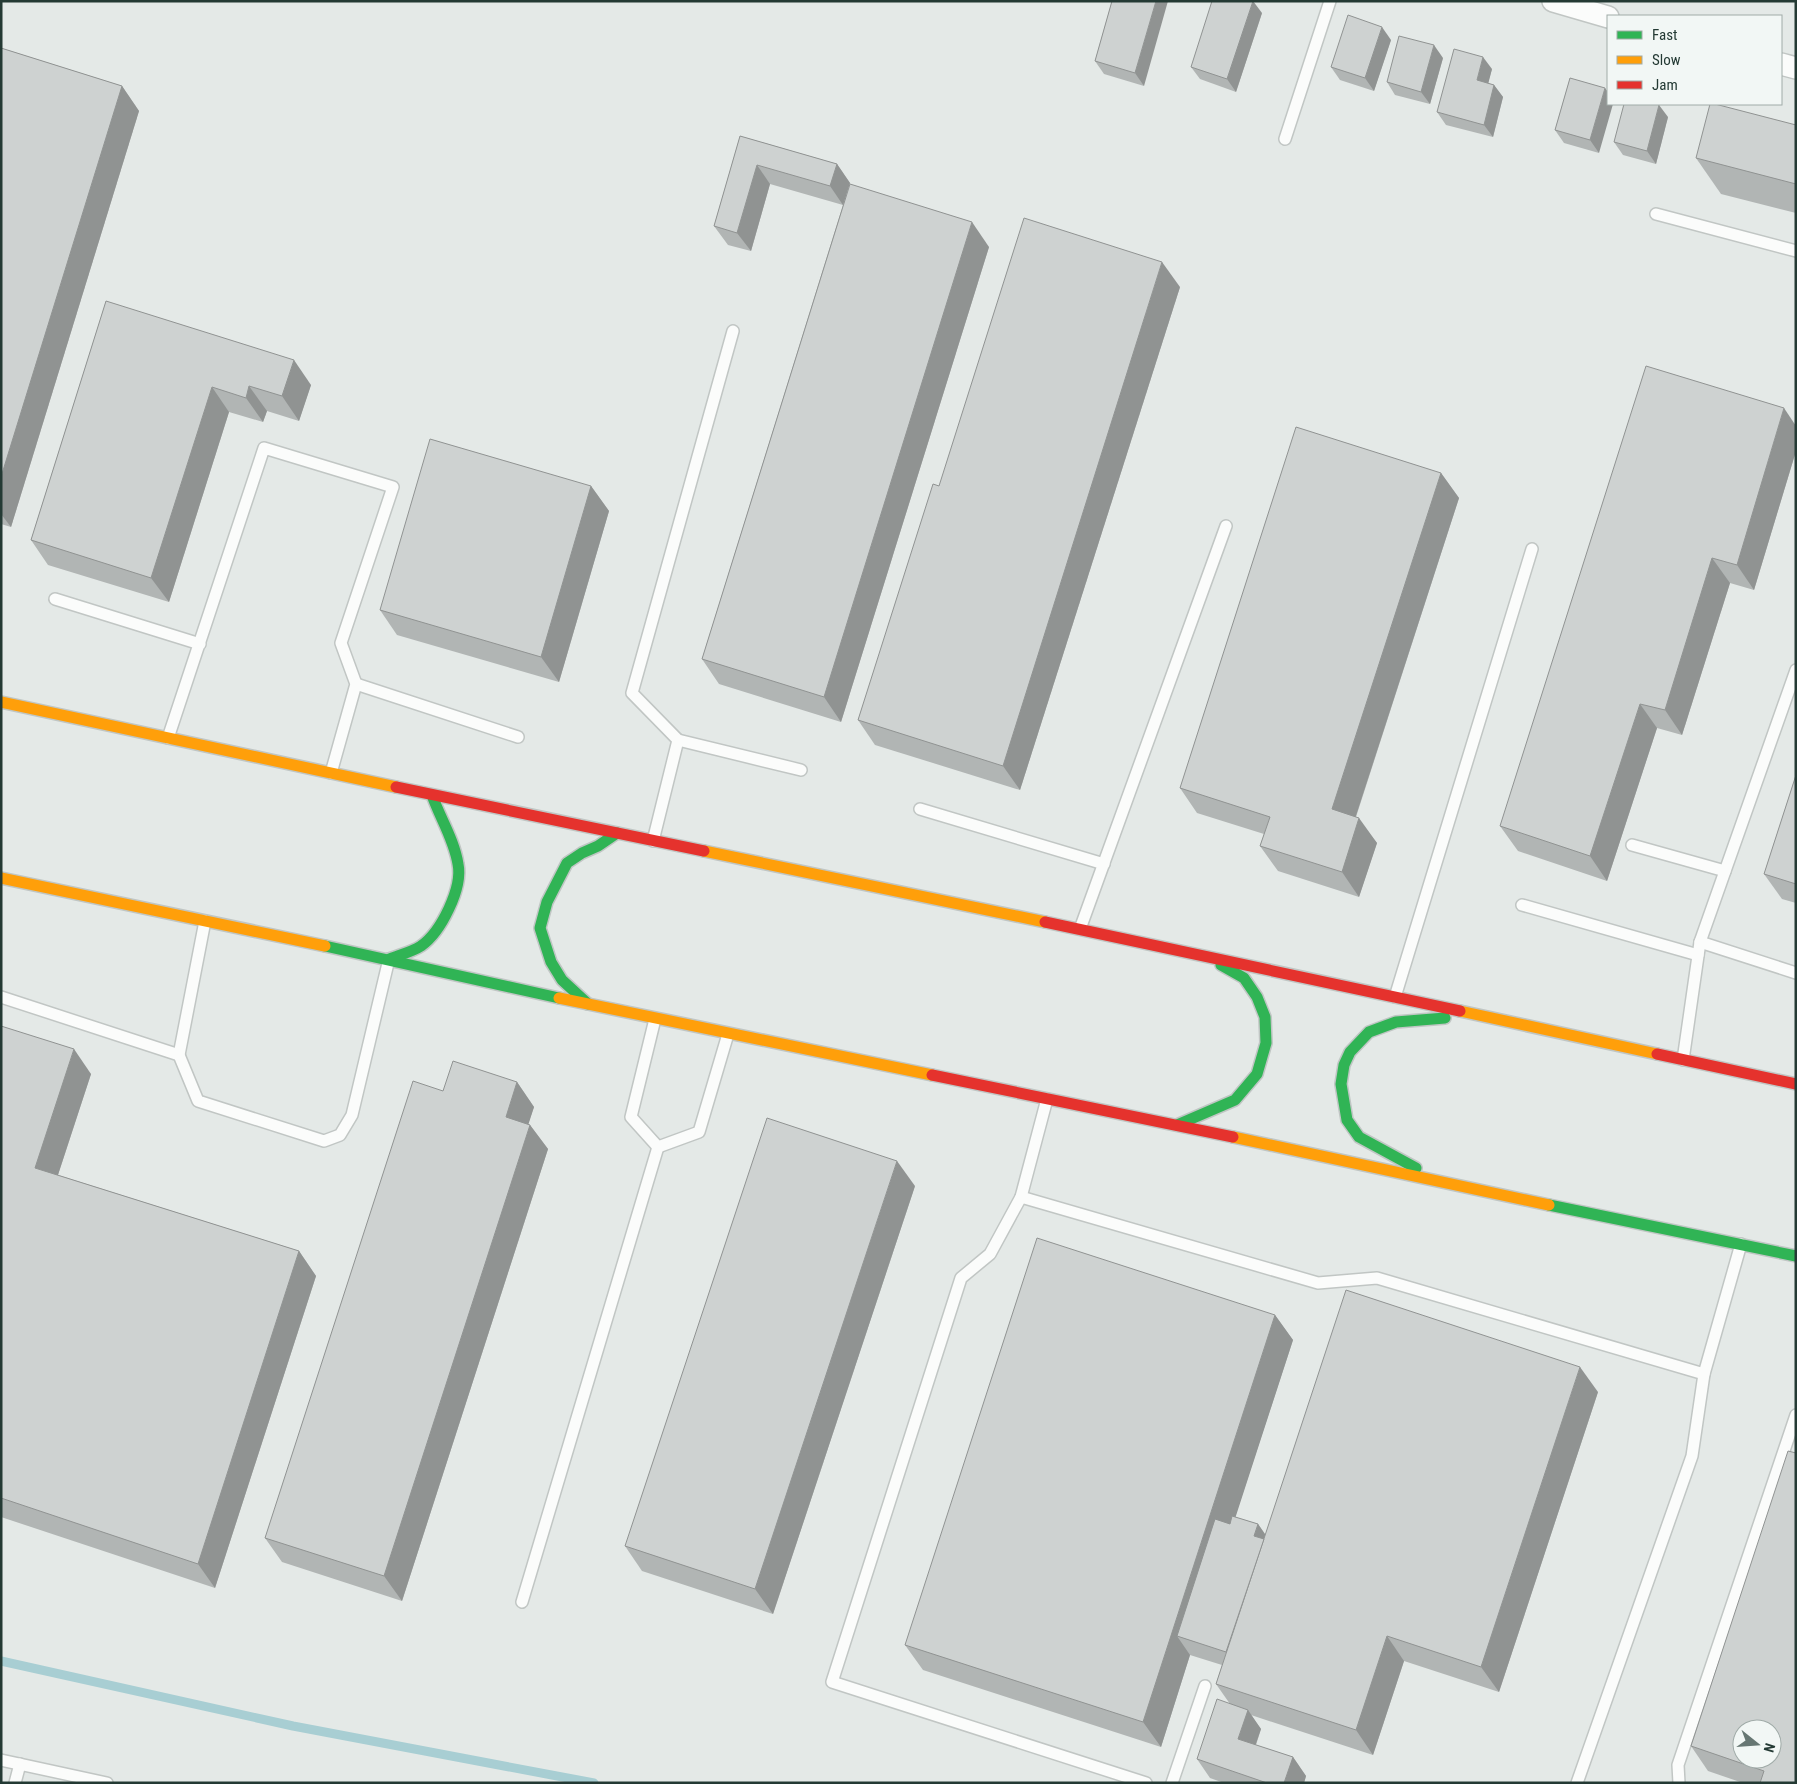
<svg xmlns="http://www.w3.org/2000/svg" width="1797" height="1784" font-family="'Roboto Condensed',sans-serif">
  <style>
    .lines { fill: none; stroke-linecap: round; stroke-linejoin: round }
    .stream { stroke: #a8ced3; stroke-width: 9 }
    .lane-casing { stroke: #c1c6c4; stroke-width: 14 }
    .street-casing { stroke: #c1c6c4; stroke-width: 24 }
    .fast-casing { stroke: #c0c6c4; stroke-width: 14 }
    .slow-casing { stroke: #c0c6c4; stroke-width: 14 }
    .jam-casing { stroke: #c0c6c4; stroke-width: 14 }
    .lane { stroke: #fbfcfb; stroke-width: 11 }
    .street { stroke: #fbfcfb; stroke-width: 21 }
    .fast { stroke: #30b455; stroke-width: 11 }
    .slow { stroke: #ff9f0a; stroke-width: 11 }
    .jam { stroke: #e5322d; stroke-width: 11 }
    .wall { fill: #b1b5b4 }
    .shaded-wall { fill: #909392 }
    .building { fill: #ced2d1; stroke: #909392; fill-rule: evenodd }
  </style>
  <rect width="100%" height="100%" fill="#e4e9e7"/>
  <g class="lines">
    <polyline class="stream" points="1,1661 293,1726 594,1783"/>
    <g class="lane-casing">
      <g id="lane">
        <polyline points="1285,139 1330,1"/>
        <polyline points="1656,214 1796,251"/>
        <polyline points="55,599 200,644"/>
        <polyline points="356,684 518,737"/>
        <polyline points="168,738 264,448 393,487 341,643 356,684 331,773"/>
        <polyline points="678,740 801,770"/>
        <polyline points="920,809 1104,864"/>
        <polyline points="653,841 678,740 632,693 733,331"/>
        <polyline points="1632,845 1725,871"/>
        <polyline points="1522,905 1698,955"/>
        <polyline points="1080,929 1226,526"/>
        <polyline points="1700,942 1796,973"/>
        <polyline points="1,997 179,1055 198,1101 324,1141 340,1135 352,1115 389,959"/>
        <polyline points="1395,997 1532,549"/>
        <polyline points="655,1019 631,1117 658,1147 699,1132 728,1034"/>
        <polyline points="179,1055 205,921"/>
        <polyline points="1683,1060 1700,942 1796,670"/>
        <polyline points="1047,1099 1021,1197 990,1254 961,1278 832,1682 1146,1783"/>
        <polyline points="1021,1197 1318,1283 1377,1278 1704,1374"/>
        <polyline points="522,1602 658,1147"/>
        <polyline points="1,1760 107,1783"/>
        <polyline points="15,1783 20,1764"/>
        <polyline points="1172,1783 1205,1686"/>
        <polyline points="1577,1783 1692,1456 1704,1374 1741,1244"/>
        <polyline points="1679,1783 1678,1765 1796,1415"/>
      </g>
    </g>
    <g class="street-casing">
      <g id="street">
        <polyline points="1553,1 1608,17"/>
        <polyline points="1781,64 1796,68"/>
      </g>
    </g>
    <g class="fast-casing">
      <g id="fast">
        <polyline points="325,946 559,998"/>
        <path d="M389,959C399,955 412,952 421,946C441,932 463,888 458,864C454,839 440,818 432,795"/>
        <polyline points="588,1004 562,980 551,962 540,928 547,902 567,863 582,853 598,846 617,833"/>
        <polyline points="1177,1125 1235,1100 1257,1074 1266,1043 1265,1017 1257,997 1244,978 1221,965"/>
        <polyline points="1416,1168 1359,1137 1347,1120 1341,1084 1344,1065 1350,1052 1369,1032 1396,1022 1445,1018"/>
        <polyline points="1549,1205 1796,1256"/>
      </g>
    </g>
    <g class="slow-casing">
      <g id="slow">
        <polyline points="1,702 396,787"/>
        <polyline points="704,851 1045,922"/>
        <polyline points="1,878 325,946"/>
        <polyline points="559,998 932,1075"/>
        <polyline points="1460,1011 1657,1054"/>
        <polyline points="1233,1137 1549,1205"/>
      </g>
    </g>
    <g class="jam-casing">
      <g id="jam">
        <polyline points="396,787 704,851"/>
        <polyline points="1045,922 1460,1011"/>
        <polyline points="1657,1054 1796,1084"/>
        <polyline points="932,1075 1233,1137"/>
      </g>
    </g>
    <use href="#lane" class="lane"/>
    <use href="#street" class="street"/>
    <use href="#fast" class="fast"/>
    <use href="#slow" class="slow"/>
    <use href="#jam" class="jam"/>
  </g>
  <g class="wall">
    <polygon points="1112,1 1144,86 1104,74 1095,61"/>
    <polygon points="1262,13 1236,92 1200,79 1191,67"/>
    <polygon points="1391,40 1374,91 1340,80 1331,67"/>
    <polygon points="1,48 122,86 139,111 11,527 1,524"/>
    <polygon points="1443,58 1430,104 1395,95 1387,82"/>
    <polygon points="1492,69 1488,83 1494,85 1503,97 1493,137 1446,125 1437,112"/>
    <polygon points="1570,78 1599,153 1564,143 1555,130"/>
    <polygon points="1668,117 1656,164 1623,155 1614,142"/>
    <polygon points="1796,125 1796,213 1721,194 1696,158"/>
    <polygon points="740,136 837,164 850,183 846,196 989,247 841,722 719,684 702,659 843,205 770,184 751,251 728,245 714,226"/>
    <polygon points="1180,287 1020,790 875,745 858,720 939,486"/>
    <polygon points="106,301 311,385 299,421 267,411 263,422 229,412 169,602 48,565 31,540"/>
    <polygon points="1796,426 1796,451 1754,590 1730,583 1682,735 1657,728 1607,881 1518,851 1500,826"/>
    <polygon points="1441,473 1459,498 1356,817 1377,843 1359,897 1278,871 1260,846 1264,834 1197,813 1180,788"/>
    <polygon points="591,486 609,511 559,682 397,635 380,610"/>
    <polygon points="1796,775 1796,903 1782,899 1764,874"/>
    <polygon points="1,1026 91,1074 58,1175 299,1251 316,1276 215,1588 1,1517"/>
    <polygon points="517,1082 534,1107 528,1124 530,1125 548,1149 402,1601 282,1562 265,1538 443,1091"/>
    <polygon points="915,1186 773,1614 642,1571 625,1546"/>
    <polygon points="1275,1315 1293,1340 1235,1517 1258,1524 1265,1534 1598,1392 1499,1692 1404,1661 1373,1755 1251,1715 1261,1729 1256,1745 1293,1757 1306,1776 1304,1783 1224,1783 1210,1778 1197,1759 1230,1704 1216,1684 1222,1665 1190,1655 1161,1747 923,1670 905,1645"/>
    <polygon points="1796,1453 1796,1783 1743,1783 1708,1771 1691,1746"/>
  </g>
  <g class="shaded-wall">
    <polygon points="1156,1 1168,1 1144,86 1135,73"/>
    <polygon points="1253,1 1262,13 1236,92 1227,79"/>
    <polygon points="1382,27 1391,40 1374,91 1365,78"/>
    <polygon points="1434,45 1443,58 1430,104 1421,92"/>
    <polygon points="1483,57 1492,69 1486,92 1477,80"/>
    <polygon points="1494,85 1503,97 1493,137 1484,125"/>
    <polygon points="122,86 139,111 11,527 1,514 1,477"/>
    <polygon points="1605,88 1608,92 1608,104 1613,104 1599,153 1590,140"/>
    <polygon points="1659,105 1668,117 1656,164 1647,151"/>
    <polygon points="837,164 850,183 843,205 830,186"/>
    <polygon points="757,165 770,184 751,251 737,233"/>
    <polygon points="972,222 989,247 841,722 824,697"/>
    <polygon points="1162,262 1180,287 1020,790 1003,766"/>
    <polygon points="294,360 311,385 299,421 282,396"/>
    <polygon points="249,386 267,411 263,422 246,398"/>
    <polygon points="212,387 229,412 169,602 151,578"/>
    <polygon points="1784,408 1796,426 1796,451 1754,590 1737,565"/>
    <polygon points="1441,473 1459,498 1350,834 1332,809"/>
    <polygon points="591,486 609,511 559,682 541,657"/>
    <polygon points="1712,558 1730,583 1682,735 1665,710"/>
    <polygon points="1640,704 1657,728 1607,881 1590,856"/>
    <polygon points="1359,818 1377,843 1359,897 1342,872"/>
    <polygon points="74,1049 91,1074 52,1193 35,1168"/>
    <polygon points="517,1082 534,1107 523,1141 506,1117"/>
    <polygon points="530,1125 548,1149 402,1601 384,1576"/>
    <polygon points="897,1161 915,1186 773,1614 755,1589"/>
    <polygon points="299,1251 316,1276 215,1588 198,1564"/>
    <polygon points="1275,1315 1293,1340 1195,1642 1177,1636 1190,1655 1161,1747 1143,1722"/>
    <polygon points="1580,1367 1598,1392 1499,1692 1481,1667"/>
    <polygon points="1258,1524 1271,1543 1254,1536"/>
    <polygon points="1387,1636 1404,1661 1373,1755 1356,1730"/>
    <polygon points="1248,1710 1261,1729 1251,1758 1238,1739"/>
    <polygon points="1293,1757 1306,1776 1304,1783 1284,1783"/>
  </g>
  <g class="building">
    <polygon points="1112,1 1156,1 1135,73 1095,61"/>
    <polygon points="1212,1 1253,1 1227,79 1191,67"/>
    <polygon points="1348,15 1382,27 1365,78 1331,67"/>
    <polygon points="1399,36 1434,45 1421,92 1387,82"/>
    <polygon points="1,48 122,86 1,477"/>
    <polygon points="1454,49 1483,57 1477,80 1494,85 1484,125 1437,112"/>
    <polygon points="1570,78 1605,88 1590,140 1555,130"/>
    <polygon points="1624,104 1656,104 1659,105 1647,151 1614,142"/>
    <polygon points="1710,104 1715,104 1796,125 1796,184 1696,158"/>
    <polygon points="740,136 837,164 830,186 757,165 737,233 714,226"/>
    <polygon points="850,184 972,222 824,697 702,659"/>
    <polygon points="1024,218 1162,262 1003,766 858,720 933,484 939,486"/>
    <polygon points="106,301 294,360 282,396 249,386 246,398 212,387 151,578 31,540"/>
    <polygon points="1646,366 1784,408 1737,565 1712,558 1665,710 1640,704 1590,856 1500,826"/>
    <polygon points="1296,427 1441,473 1332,809 1359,818 1342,872 1260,846 1270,817 1180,788"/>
    <polygon points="430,439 591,486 541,657 380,610"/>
    <polygon points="1796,775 1796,884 1764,874"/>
    <polygon points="1,1026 74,1049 35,1168 299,1251 198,1564 1,1498"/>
    <polygon points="453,1061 517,1082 506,1117 530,1125 384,1576 265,1538 413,1081 443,1091"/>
    <polygon points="767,1118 897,1161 755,1589 625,1546"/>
    <polygon points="1037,1238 1275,1315 1143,1722 905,1645"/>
    <polygon points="1346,1290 1580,1367 1481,1667 1387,1636 1356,1730 1216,1684"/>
    <path d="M1788,1451L1796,1453V1783H1760L1764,1771L1691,1746ZM1742,1729H1772V1759H1742Z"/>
    <polygon points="1232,1516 1258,1524 1254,1536 1264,1539 1226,1652 1177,1636 1215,1519 1230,1524"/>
    <polygon points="1217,1699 1248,1710 1238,1739 1293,1757 1284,1783 1267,1783 1197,1759"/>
  </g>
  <rect width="1797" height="1784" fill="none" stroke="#243a34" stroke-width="5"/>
  <rect x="1607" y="15" width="175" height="90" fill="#f2f7f5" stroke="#a0aba8"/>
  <rect x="1617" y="31" width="25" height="8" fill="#30b455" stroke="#a0aba8"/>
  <text x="1652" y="40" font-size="15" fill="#243a34">Fast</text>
  <rect x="1617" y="56" width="25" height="8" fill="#ff9f0a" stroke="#a0aba8"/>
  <text x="1652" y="65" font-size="15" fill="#243a34">Slow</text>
  <rect x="1617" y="81" width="25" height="8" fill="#e5322d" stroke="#a0aba8"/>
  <text x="1652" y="90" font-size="15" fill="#243a34">Jam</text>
  <g transform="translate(1757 1744) rotate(107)"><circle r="24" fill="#f2f7f5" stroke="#a0aba8"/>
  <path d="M0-4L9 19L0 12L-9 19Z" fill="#677773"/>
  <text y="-8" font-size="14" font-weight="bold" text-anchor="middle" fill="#243a34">N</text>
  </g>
</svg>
